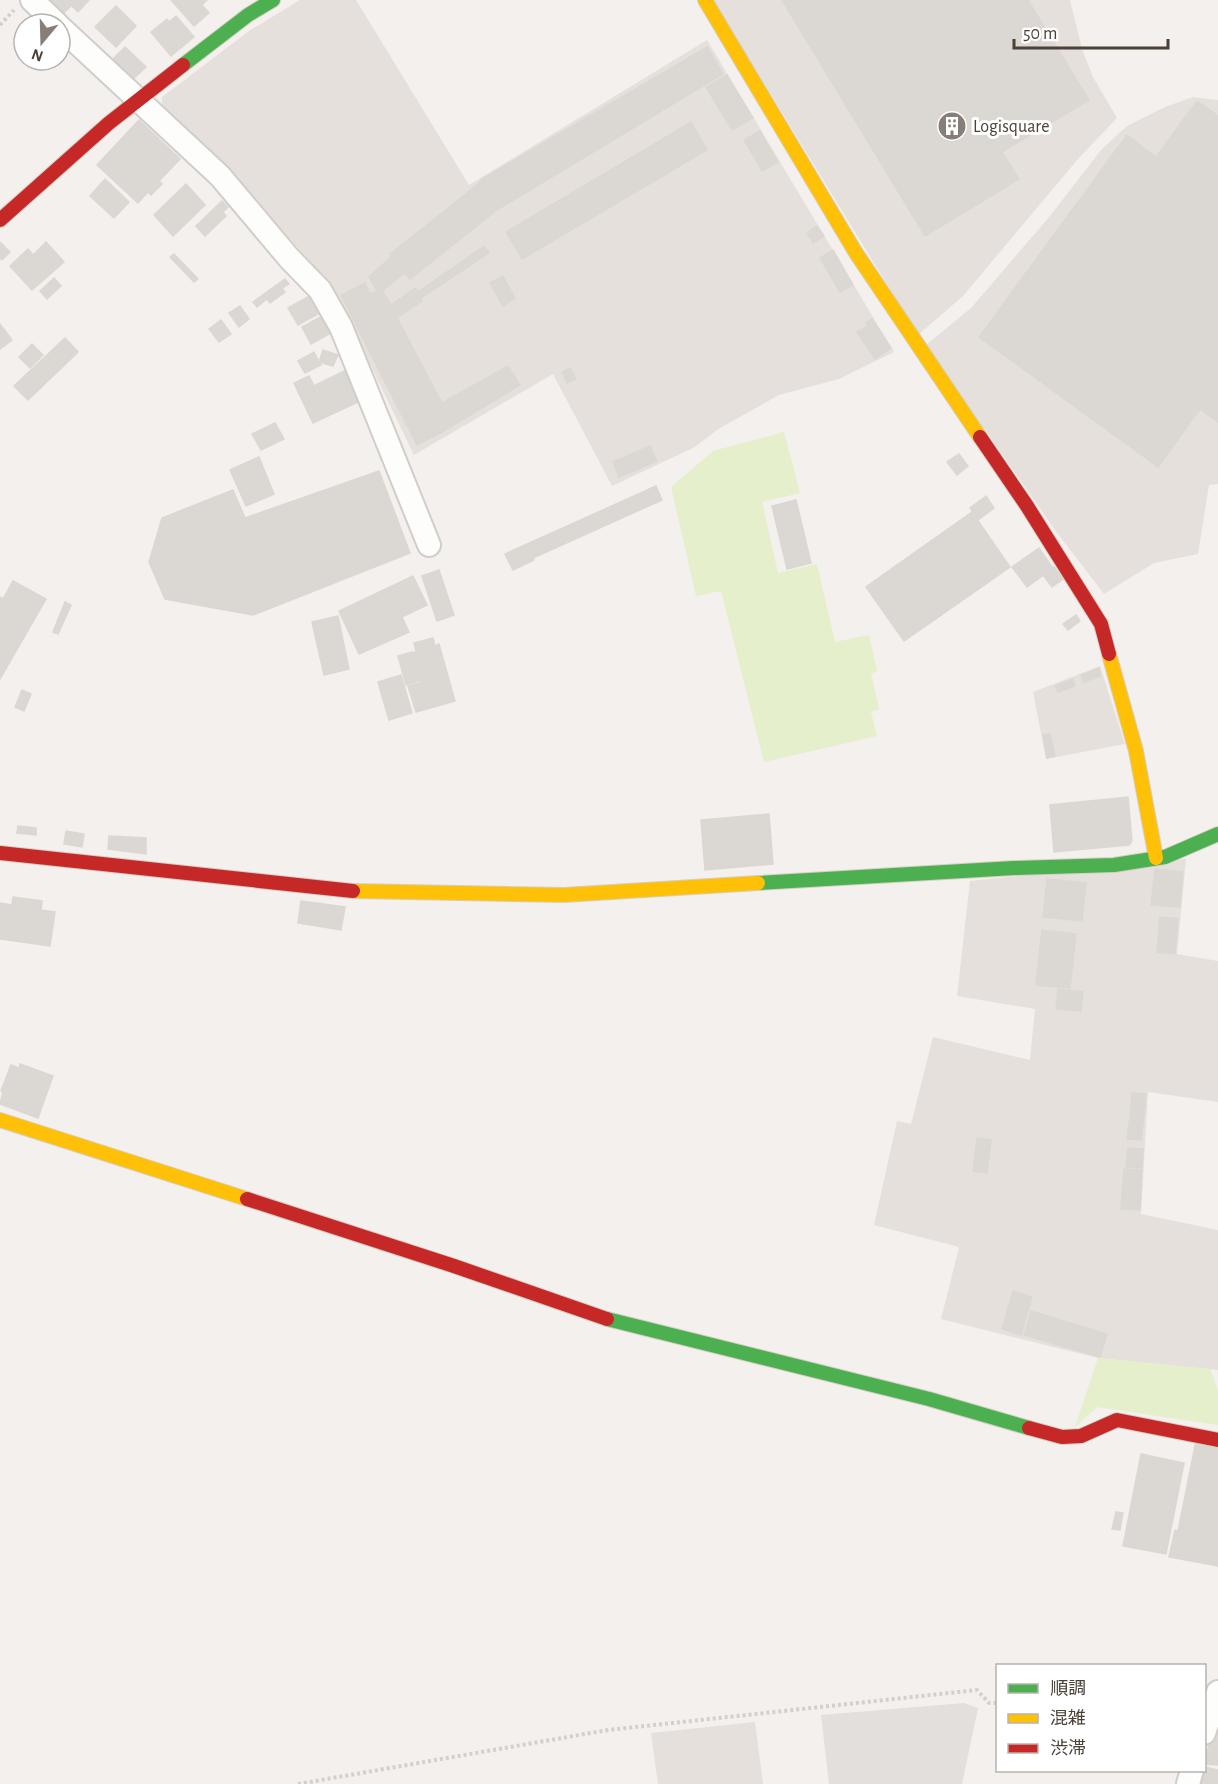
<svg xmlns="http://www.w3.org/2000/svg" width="1218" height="1784" font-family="'Alegreya Sans','Noto Sans JP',sans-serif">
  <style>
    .industrial { fill: #e6e0dc }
    .green { fill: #e5efcb }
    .parking { fill: #e2dfdc }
    .building { fill: #dbd7d3; stroke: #dcd7d2; stroke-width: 1.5 }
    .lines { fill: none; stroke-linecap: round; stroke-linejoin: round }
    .street-casing { stroke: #d1ceca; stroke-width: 26 }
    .fast-casing { stroke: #d5cec4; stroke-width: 16 }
    .slow-casing { stroke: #d5cec4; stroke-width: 16 }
    .jam-casing { stroke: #d5cec4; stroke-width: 16 }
    .path { stroke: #d3d0cb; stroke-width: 4; stroke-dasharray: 3 3; stroke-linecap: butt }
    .street { stroke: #fdfdfc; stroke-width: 22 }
    .fast { stroke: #4caf50; stroke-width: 14 }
    .slow { stroke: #ffc107; stroke-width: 14 }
    .jam { stroke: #c62828; stroke-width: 14 }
    .labels { text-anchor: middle; stroke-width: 6; stroke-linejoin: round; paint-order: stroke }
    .poi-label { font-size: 18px; fill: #4b4137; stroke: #fff; text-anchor: start }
  </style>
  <rect width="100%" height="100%" fill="#f3f0ed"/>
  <g class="industrial">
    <polygon points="300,0 356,0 469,185 707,40 894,352 839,379 779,395 720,428 693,448 612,486 553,374 414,455 333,288 230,171 162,108 162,97 249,31"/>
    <polygon points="713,0 1070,0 1082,49 1093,77 1117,118 1078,159 963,296 918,335"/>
    <polygon points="1193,97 1218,100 1218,484 1209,485 1198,554 1154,563 1104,594 1055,530 926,345 971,308 1050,216 1101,150 1127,126 1165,107"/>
    <polygon points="1100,666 1125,744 1046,759 1033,692"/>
    <polygon points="1186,859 1177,954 1218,961 1218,1102 1148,1092 1141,1214 1218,1230 1218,1370 1098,1358 941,1319 959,1247 874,1225 897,1121 911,1124 933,1037 1030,1060 1035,1009 957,996 970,881"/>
    <polygon points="755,1722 763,1784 658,1784 651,1733"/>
  </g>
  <g class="green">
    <polygon points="784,432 800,493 762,502 778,573 817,564 835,642 869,635 877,671 871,674 879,709 871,712 877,736 764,762 721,591 696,596 671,487 713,451"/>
    <polygon points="1098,1358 1210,1369 1218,1391 1218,1425 1097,1407 1075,1427"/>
  </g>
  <polygon class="parking" points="964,1703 978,1708 962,1784 829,1784 821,1715"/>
  <g class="building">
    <polygon points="46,0 66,0 71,6 61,16"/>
    <polygon points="66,0 89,0 78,12"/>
    <polygon points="171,0 207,0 202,5 209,13 194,26"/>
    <polygon points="782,0 1028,0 1089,100 1002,152 1019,179 925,236"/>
    <polygon points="116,6 136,26 116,47 95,27"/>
    <polygon points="176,16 194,37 171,56 151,32 167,19 169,22"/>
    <polygon points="125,47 146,67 130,82 111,61"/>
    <polygon points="707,47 723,74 497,210 410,279 405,273 382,291 391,305 415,288 418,292 484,246 489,253 421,298 422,301 397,318 442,403 508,366 520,385 442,432 417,445 341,295 365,283 370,294 377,291 369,277 392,256 390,254 477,185 482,179"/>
    <polygon points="727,75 753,118 732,130 706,87"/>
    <polygon points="1197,101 1218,116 1218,422 1200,409 1158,467 979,337 1127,135 1156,157"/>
    <polygon points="139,120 180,159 159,181 162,184 151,195 148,192 138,203 97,165"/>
    <polygon points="691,122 707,150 522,259 506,232"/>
    <polygon points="760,131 778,162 762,171 744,140"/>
    <polygon points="105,179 129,202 114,218 90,196"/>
    <polygon points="186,184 205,205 173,236 154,215"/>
    <polygon points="222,201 228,207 223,212 226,216 205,236 196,226"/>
    <polygon points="817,226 824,236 813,243 807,233"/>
    <polygon points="46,242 64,262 32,290 10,266 28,249 33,255"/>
    <polygon points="1,243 10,252 2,260 0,258"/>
    <polygon points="833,250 853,285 840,292 820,258"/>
    <polygon points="174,254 198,279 194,282 170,257"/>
    <polygon points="503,276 515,298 503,306 490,283"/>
    <polygon points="54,278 61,286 47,299 40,291"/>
    <polygon points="285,279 289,284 282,288 285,292 270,303 267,299 257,307 253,302"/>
    <polygon points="311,295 320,313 298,325 288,308"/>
    <polygon points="240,306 249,319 239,327 229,313"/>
    <polygon points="322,316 331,333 311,344 302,327"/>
    <polygon points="872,319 891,348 875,359 857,332 868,326 866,323"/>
    <polygon points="221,320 231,334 219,342 209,329"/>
    <polygon points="0,324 12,340 0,349"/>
    <polygon points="65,338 78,352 28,400 14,386"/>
    <polygon points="32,344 43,355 30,368 19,357"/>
    <polygon points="323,350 338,355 333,366 319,362"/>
    <polygon points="314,352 321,365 305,373 298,361"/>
    <polygon points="352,367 367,398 313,423 294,383 309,376 314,386"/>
    <polygon points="570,368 576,379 567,383 562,372"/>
    <polygon points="275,423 284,439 261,450 252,434"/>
    <polygon points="650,446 657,461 619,477 613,462"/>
    <polygon points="959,454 968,466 957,475 947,462"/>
    <polygon points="259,457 274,494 246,506 230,470"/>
    <polygon points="379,471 410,553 253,615 165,599 149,562 162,518 233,490 245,518"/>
    <polygon points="656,486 662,500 533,558 534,560 513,570 505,554"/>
    <polygon points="986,496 994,508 978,520 970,508"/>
    <polygon points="796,500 811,563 787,569 772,506"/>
    <polygon points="972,512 1010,567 904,641 866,587"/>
    <polygon points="1039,548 1053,568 1027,587 1012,567"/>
    <polygon points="1054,567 1063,579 1052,587 1043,575"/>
    <polygon points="439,570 454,615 437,621 422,576"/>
    <polygon points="413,576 427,605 402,617 409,632 359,654 339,611"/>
    <polygon points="13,581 46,599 0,679 0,597 3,599"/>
    <polygon points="65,602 71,605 58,634 53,632"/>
    <polygon points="1076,615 1080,621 1068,630 1063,624"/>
    <polygon points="338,616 349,669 324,675 312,622"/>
    <polygon points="433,638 435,646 439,644 455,701 416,712 408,686 420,683 412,653 416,652 414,643"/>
    <polygon points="412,652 419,681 406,685 398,656"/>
    <polygon points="1099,668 1101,676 1084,682 1081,675"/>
    <polygon points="401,675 412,713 389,720 378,682"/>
    <polygon points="1073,679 1075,686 1058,692 1055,686"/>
    <polygon points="22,690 31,694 24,711 15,707"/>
    <polygon points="1050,734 1055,756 1047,758 1043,735"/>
    <polygon points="1128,797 1132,841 1129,845 1054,852 1050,805"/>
    <polygon points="769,814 773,864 705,870 701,820"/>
    <polygon points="18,826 36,828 36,835 17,833"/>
    <polygon points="66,831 84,834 82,847 64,844"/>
    <polygon points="109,836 146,838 146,854 108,849"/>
    <polygon points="1155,869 1183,872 1180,907 1151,905"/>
    <polygon points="1047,879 1086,883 1082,921 1043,917"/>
    <polygon points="13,897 42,901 41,910 55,912 50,946 0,939 0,903 12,905"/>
    <polygon points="301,901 345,907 341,930 298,923"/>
    <polygon points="1160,917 1178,919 1175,954 1157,952"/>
    <polygon points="1042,930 1076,934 1070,988 1036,985"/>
    <polygon points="1058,989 1083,992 1081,1011 1056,1009"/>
    <polygon points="20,1064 53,1076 38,1118 0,1104 3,1092 1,1091 11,1065 19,1068"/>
    <polygon points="1132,1093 1146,1094 1143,1123 1130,1121"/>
    <polygon points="1129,1122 1143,1123 1141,1140 1127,1139"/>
    <polygon points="977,1138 991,1140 987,1173 973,1171"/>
    <polygon points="1128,1148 1143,1149 1142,1168 1126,1167"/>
    <polygon points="1124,1169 1142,1170 1140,1210 1121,1209"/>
    <polygon points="1013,1291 1032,1297 1021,1335 1002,1329"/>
    <polygon points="1031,1311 1107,1334 1100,1357 1024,1335"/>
    <polygon points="1196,1441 1218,1446 1218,1566 1169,1557 1175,1530 1178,1531"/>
    <polygon points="1141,1454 1184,1463 1166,1554 1123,1546"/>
    <polygon points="1116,1512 1123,1513 1120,1530 1112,1529"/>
    <polygon points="1218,1718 1218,1765 1204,1764 1204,1761"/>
    <polygon points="1204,1767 1218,1770 1218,1784 1199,1784"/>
  </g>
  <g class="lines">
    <g class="street-casing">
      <g id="street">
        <polyline points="32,0 57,24"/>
        <polyline points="60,27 220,176 289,258 320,290 341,327 429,545"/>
        <polyline points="1204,1733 1218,1692"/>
        <polyline points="1188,1784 1192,1770"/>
      </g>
    </g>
    <g class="fast-casing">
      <g id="fast">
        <polyline points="183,65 248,15 273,0"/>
        <polyline points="758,883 1014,868 1114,865 1165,857 1218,834"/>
        <polyline points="607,1319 929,1399 1029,1428"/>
      </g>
    </g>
    <g class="slow-casing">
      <g id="slow">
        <polyline points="705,0 856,253 980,437"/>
        <polyline points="1109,654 1136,751 1156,858"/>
        <polyline points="353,891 564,895 758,883"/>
        <polyline points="0,1120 247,1199"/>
      </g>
    </g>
    <g class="jam-casing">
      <g id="jam">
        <polyline points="0,220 109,123 183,65"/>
        <polyline points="980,437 1027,506 1101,624 1109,654"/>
        <polyline points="0,853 353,891"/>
        <polyline points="247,1199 454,1266 607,1319"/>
        <polyline points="1029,1428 1062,1437 1081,1436 1117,1420 1218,1440"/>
      </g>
    </g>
    <g class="path">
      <polyline points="0,25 14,10"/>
      <polyline points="298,1784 608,1730 977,1690 989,1703 998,1703"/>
    </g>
    <use href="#street" class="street"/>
    <use href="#fast" class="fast"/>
    <use href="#slow" class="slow"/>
    <use href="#jam" class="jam"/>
  </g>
  <defs>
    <g id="building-disc" transform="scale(1.5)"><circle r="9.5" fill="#867e77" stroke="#fff"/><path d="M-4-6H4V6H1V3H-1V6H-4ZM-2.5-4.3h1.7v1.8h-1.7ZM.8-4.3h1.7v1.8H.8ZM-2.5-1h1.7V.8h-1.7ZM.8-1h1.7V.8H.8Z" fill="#fff"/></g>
  </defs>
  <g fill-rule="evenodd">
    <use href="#building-disc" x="952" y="126"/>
  </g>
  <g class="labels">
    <g class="poi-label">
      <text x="973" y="132">Logisquare</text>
    </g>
  </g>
  <rect x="996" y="1664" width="210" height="108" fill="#ffffff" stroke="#b7b3af" stroke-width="1.5"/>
  <rect x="1008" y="1684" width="30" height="9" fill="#4caf50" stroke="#b7b3af" stroke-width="1.5"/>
  <text x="1050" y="1694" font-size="18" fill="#4b4137">順調</text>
  <rect x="1008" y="1714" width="30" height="9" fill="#ffc107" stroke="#b7b3af" stroke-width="1.5"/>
  <text x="1050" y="1724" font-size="18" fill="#4b4137">混雑</text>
  <rect x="1008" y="1744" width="30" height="9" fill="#c62828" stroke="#b7b3af" stroke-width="1.5"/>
  <text x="1050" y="1754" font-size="18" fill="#4b4137">渋滞</text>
  <g transform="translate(42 42) rotate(199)"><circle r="28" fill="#ffffff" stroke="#b7b3af" stroke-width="1.5"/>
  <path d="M0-4.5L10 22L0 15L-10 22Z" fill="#867e77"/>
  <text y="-9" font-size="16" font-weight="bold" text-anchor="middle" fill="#4b4137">N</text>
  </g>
  <path d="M1014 39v9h154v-9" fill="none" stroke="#4b4137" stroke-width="3"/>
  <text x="1023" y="39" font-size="18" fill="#4b4137" stroke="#ffffff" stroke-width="4.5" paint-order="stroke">50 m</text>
</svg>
